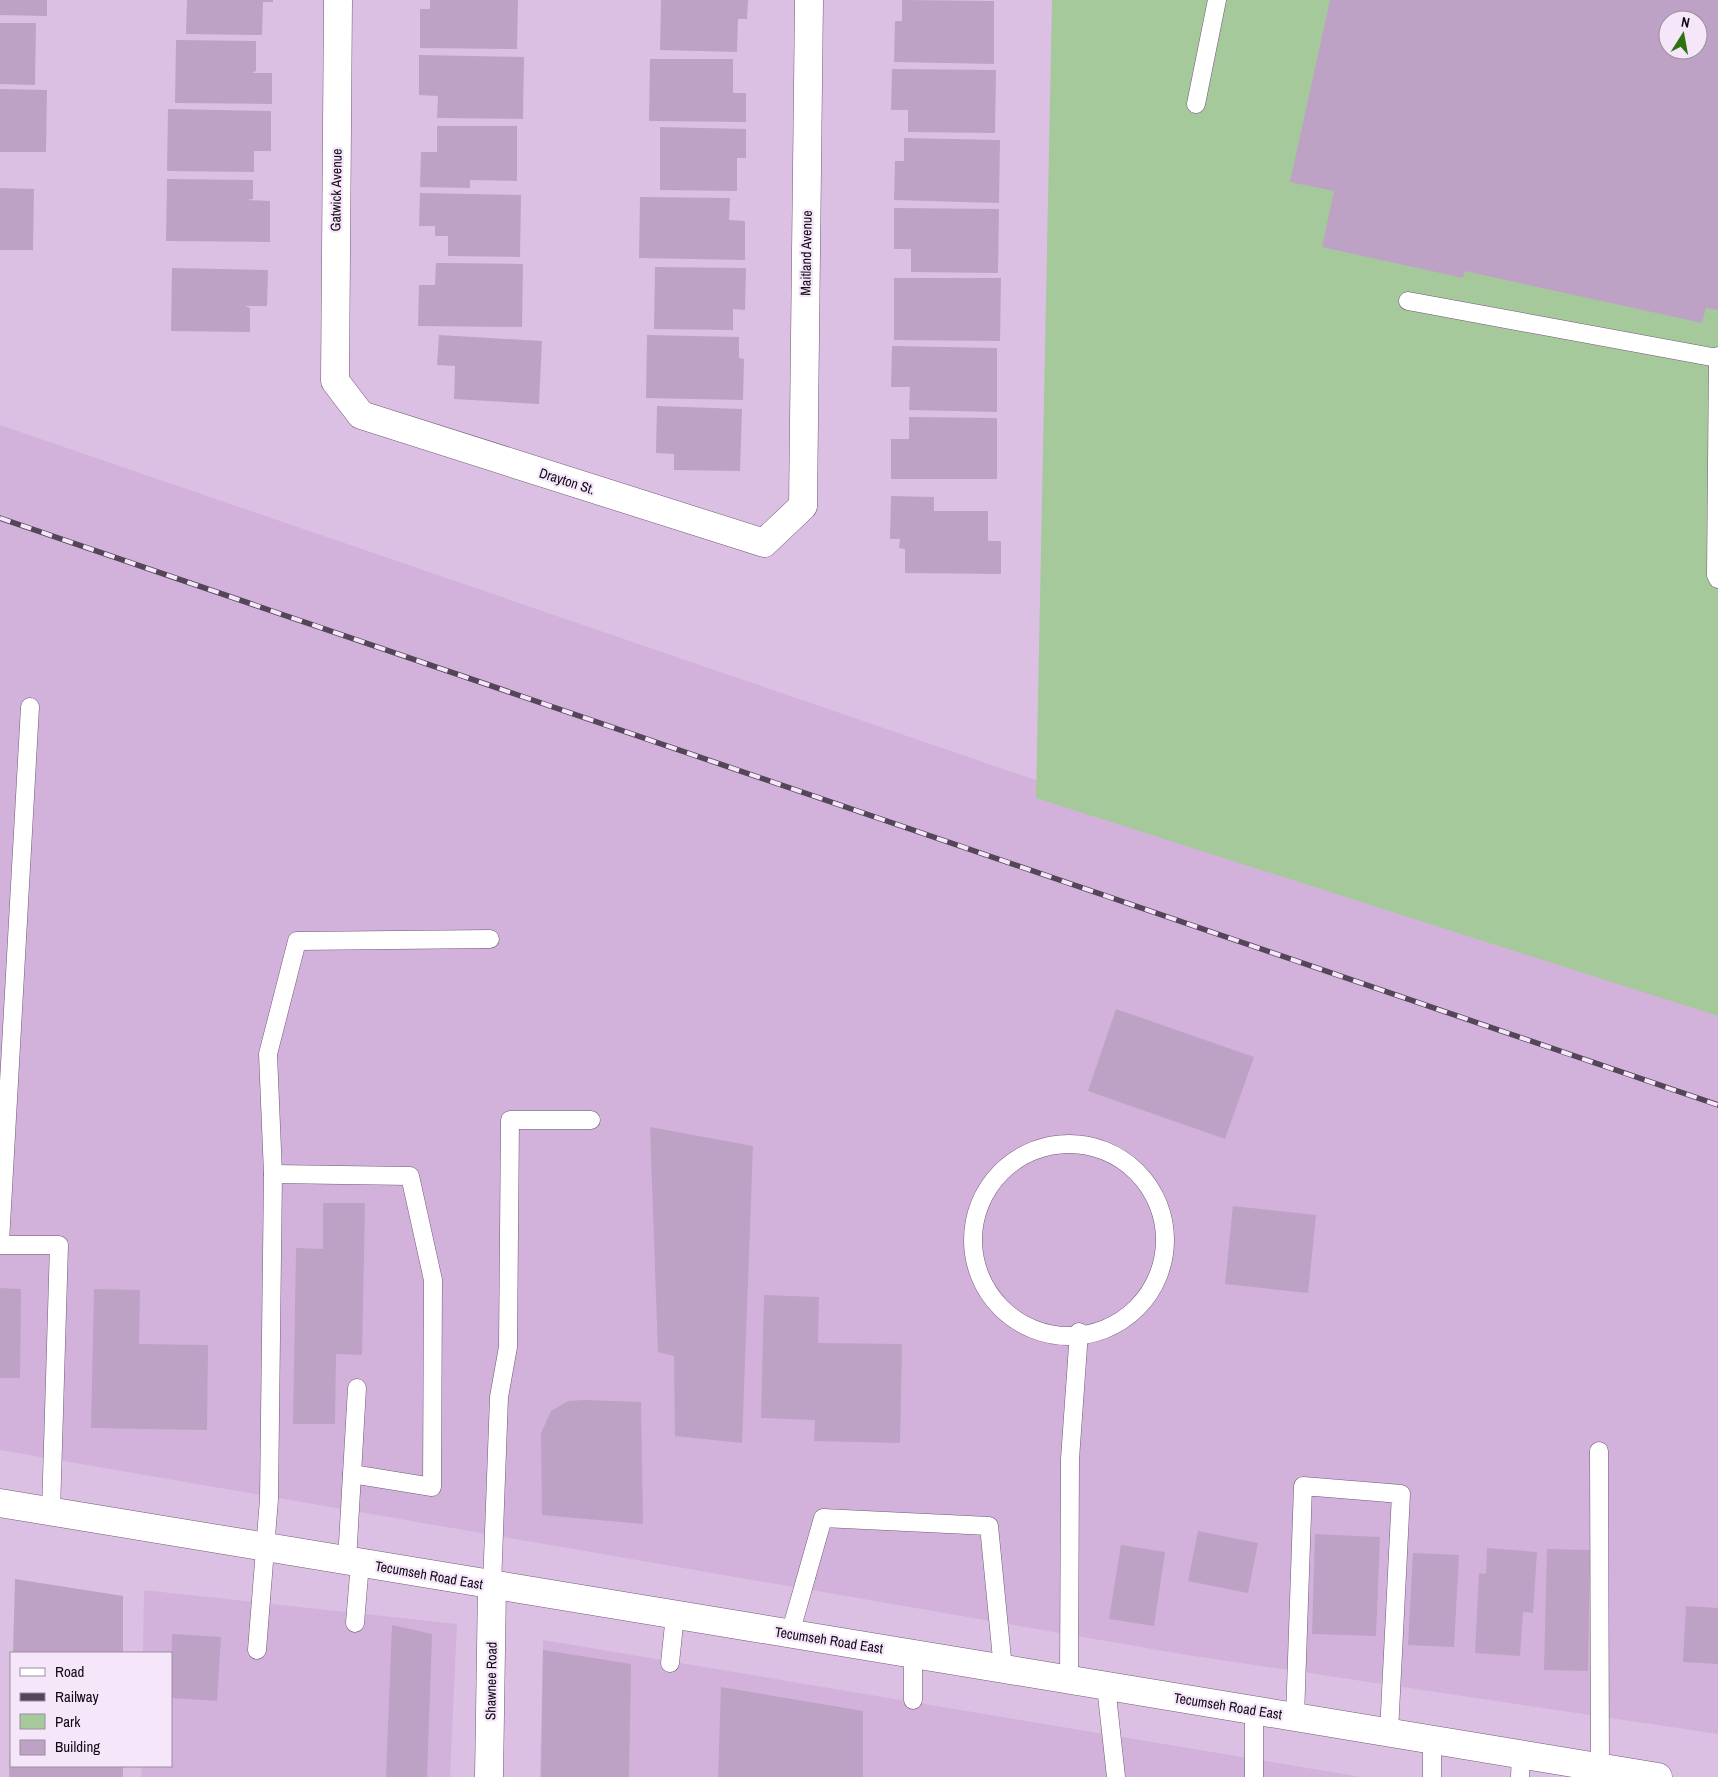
<svg xmlns="http://www.w3.org/2000/svg" width="1718" height="1777" font-family="'Archivo Narrow',sans-serif">
  <style>
    .built { fill: #d2b2db }
    .green { fill: #a6c99c; fill-rule: evenodd }
    .building { fill: #bda2c5; fill-rule: evenodd }
    .lines { fill: none; stroke-linecap: round; stroke-linejoin: round }
    .service-casing { stroke: #715878; stroke-width: 19 }
    .minor-casing { stroke: #715878; stroke-width: 29 }
    .secondary-casing { stroke: #715878; stroke-width: 29 }
    .service { stroke: #fff; stroke-width: 18 }
    .minor { stroke: #fff; stroke-width: 28 }
    .secondary { stroke: #fff; stroke-width: 28 }
    .rail-casing { stroke: #554559; stroke-width: 5.5 }
    .rail { stroke: #f5e7f9; stroke-width: 4; stroke-dasharray: 11; stroke-linecap: butt }
    .labels { text-anchor: middle; stroke-width: 4.5; stroke-linejoin: round; paint-order: stroke }
    .street-label { font-size: 14px; fill: #120915; stroke: #f5e7f9 }
  </style>
  <rect width="100%" height="100%" fill="#dcc0e4"/>
  <g class="built">
    <polygon points="0,425 1718,1014 1718,1734 1187,1655 0,1450"/>
    <polygon points="144,1590 457,1624 450,1777 141,1777 142,1766 171,1766 171,1653 143,1653"/>
    <polygon points="543,1640 1361,1777 540,1777"/>
  </g>
  <path class="green" d="M1052,0H1718V1016L1036,798ZM1668,20H1698V50H1668Z"/>
  <g class="building">
    <polygon points="0,0 47,0 47,16 0,15"/>
    <polygon points="187,0 273,0 273,2 263,2 262,35 186,34"/>
    <polygon points="430,0 518,0 517,49 420,48 420,9 430,9"/>
    <polygon points="661,0 748,0 747,19 738,19 737,52 660,50"/>
    <polygon points="902,0 994,1 994,64 894,62 895,21 902,21"/>
    <path d="M1330,0H1718V310L1706,308L1702,323L1465,271L1463,278L1322,247L1334,191L1290,182ZM1668,20H1698V50H1668Z"/>
    <polygon points="0,23 36,23 35,85 0,84"/>
    <polygon points="176,40 256,41 256,71 252,73 272,73 272,104 175,103"/>
    <polygon points="419,55 524,57 523,119 437,118 438,96 419,95"/>
    <polygon points="650,59 733,59 733,93 746,93 746,122 649,121"/>
    <polygon points="892,69 996,70 995,133 908,132 908,110 891,110"/>
    <polygon points="0,89 47,90 46,152 0,152"/>
    <polygon points="168,109 271,111 271,151 254,151 254,172 167,171"/>
    <polygon points="437,126 517,126 517,181 470,180 470,188 420,187 421,152 437,152"/>
    <polygon points="660,127 746,129 746,158 737,158 737,191 660,190"/>
    <polygon points="904,138 1000,140 999,203 894,200 895,161 904,161"/>
    <polygon points="167,179 253,180 253,199 247,200 270,201 270,242 166,241"/>
    <polygon points="0,188 34,189 33,250 0,250"/>
    <polygon points="420,193 521,195 520,257 448,256 448,236 435,236 435,226 419,226"/>
    <polygon points="640,197 730,198 729,220 745,221 745,260 639,258"/>
    <polygon points="894,208 999,209 998,273 911,272 911,249 894,249"/>
    <polygon points="436,263 523,264 522,327 418,326 419,285 435,285"/>
    <polygon points="655,267 746,268 745,310 733,309 733,330 654,329"/>
    <polygon points="172,268 268,270 267,306 245,306 250,308 250,332 171,331"/>
    <polygon points="894,278 1001,278 1000,341 894,340"/>
    <polygon points="439,335 542,341 539,404 454,399 455,366 437,365"/>
    <polygon points="647,335 739,337 739,358 744,359 743,400 646,398"/>
    <polygon points="892,346 997,348 997,412 909,410 910,387 891,387"/>
    <polygon points="657,406 742,409 740,471 674,470 674,454 656,453"/>
    <polygon points="909,417 997,418 997,479 891,479 891,439 909,439"/>
    <polygon points="891,496 934,497 934,511 988,511 988,541 1001,541 1001,574 905,573 905,549 899,548 900,539 890,539"/>
    <polygon points="1116,1009 1254,1057 1225,1139 1088,1091"/>
    <polygon points="650,1127 753,1146 742,1443 675,1436 674,1356 658,1352"/>
    <polygon points="323,1203 365,1203 362,1355 336,1354 335,1424 293,1424 296,1248 323,1249"/>
    <polygon points="1233,1206 1316,1215 1308,1293 1225,1284"/>
    <polygon points="0,1288 21,1289 20,1378 0,1378"/>
    <polygon points="94,1289 140,1290 139,1344 208,1345 207,1430 91,1428"/>
    <polygon points="764,1295 819,1297 818,1343 902,1344 900,1443 814,1441 815,1420 761,1418"/>
    <polygon points="584,1400 641,1402 643,1524 542,1515 541,1433 551,1411 568,1401"/>
    <polygon points="1198,1531 1258,1543 1248,1593 1188,1581"/>
    <polygon points="1315,1534 1380,1537 1376,1636 1312,1634"/>
    <polygon points="1121,1545 1165,1552 1154,1626 1109,1619"/>
    <polygon points="1487,1548 1537,1552 1533,1613 1523,1612 1520,1656 1475,1653 1479,1573 1486,1574"/>
    <polygon points="1547,1549 1590,1550 1588,1671 1544,1670"/>
    <polygon points="1413,1553 1459,1555 1454,1647 1408,1645"/>
    <polygon points="15,1579 123,1596 123,1653 13,1653"/>
    <polygon points="1686,1606 1718,1608 1718,1664 1683,1662"/>
    <polygon points="392,1625 432,1634 427,1777 386,1777"/>
    <polygon points="172,1634 221,1637 217,1701 171,1698"/>
    <polygon points="543,1650 631,1664 629,1777 541,1777"/>
    <polygon points="721,1687 863,1711 863,1777 718,1777"/>
    <polygon points="10,1745 11,1766 123,1766 123,1777 9,1777"/>
  </g>
  <g class="lines">
    <g class="service-casing">
      <g id="service">
        <polyline points="1196,104 1217,0"/>
        <polyline points="1408,301 1717,358"/>
        <polyline points="1718,356 1716,575 1718,579"/>
        <circle cx="1069" cy="1240" r="96"/>
        <polyline points="273,1174 410,1176 433,1280 432,1487 352,1474 347,1561"/>
        <polyline points="0,1242 30,707"/>
        <polyline points="0,1245 59,1245 51,1512"/>
        <polyline points="1599,1451 1600,1768"/>
        <polyline points="352,1474 357,1388"/>
        <polyline points="492,1586 499,1397 508,1347 510,1120 591,1120"/>
        <polyline points="355,1623 360,1563"/>
        <polyline points="790,1634 823,1518 989,1526 1003,1669"/>
        <polyline points="257,1650 269,1499 273,1174 268,1054 297,941 490,939"/>
        <polyline points="913,1654 913,1700"/>
        <polyline points="670,1663 675,1615"/>
        <polyline points="1069,1680 1070,1459 1079,1332"/>
        <polyline points="1106,1686 1116,1777"/>
        <polyline points="1295,1717 1303,1486 1401,1494 1389,1732"/>
        <polyline points="1254,1777 1254,1711"/>
        <polyline points="1432,1777 1432,1739"/>
        <polyline points="1520,1777 1521,1754"/>
      </g>
    </g>
    <g class="minor-casing">
      <g id="minor">
        <polyline points="338,0 335,381 361,415 764,543 803,506 809,0"/>
        <polyline points="489,1777 492,1586"/>
      </g>
    </g>
    <g class="secondary-casing">
      <polyline id="secondary" points="0,1503 1658,1777"/>
    </g>
    <use href="#service" class="service"/>
    <use href="#minor" class="minor"/>
    <use href="#secondary" class="secondary"/>
    <g class="rail-casing">
      <polyline id="rail" points="0,518 1718,1105"/>
    </g>
    <use href="#rail" class="rail"/>
  </g>
  <g class="labels">
    <g class="street-label">
      <text transform="translate(336 190) rotate(-89)" y="5">Gatwick Avenue</text>
      <text transform="translate(806 253) rotate(-89)" y="5">Maitland Avenue</text>
      <text transform="translate(567 481) rotate(18)" y="5">Drayton St.</text>
      <text transform="translate(429 1575) rotate(10)" y="5">Tecumseh Road East</text>
      <text transform="translate(829 1640) rotate(9)" y="5">Tecumseh Road East</text>
      <text transform="translate(491 1681) rotate(-89)" y="5">Shawnee Road</text>
      <text transform="translate(1228 1706) rotate(9)" y="5">Tecumseh Road East</text>
    </g>
  </g>
  <rect x="10" y="1652" width="162" height="115" fill="#f5e7f9" stroke="#9a8e9e"/>
  <rect x="20" y="1668" width="25" height="8" fill="#ffffff" stroke="#9a8e9e"/>
  <text x="55" y="1677" font-size="15" fill="#120915">Road</text>
  <rect x="20" y="1693" width="25" height="8" fill="#554559" stroke="#9a8e9e"/>
  <text x="55" y="1702" font-size="15" fill="#120915">Railway</text>
  <rect x="20" y="1714" width="25" height="15" fill="#a6c99c" stroke="#9a8e9e"/>
  <text x="55" y="1727" font-size="15" fill="#120915">Park</text>
  <rect x="20" y="1740" width="25" height="15" fill="#bda2c5" stroke="#9a8e9e"/>
  <text x="55" y="1752" font-size="15" fill="#120915">Building</text>
  <g transform="translate(1683 35) rotate(11)"><circle r="24" fill="#f5e7f9" stroke="#9a8e9e"/>
  <path d="M0-4L9 19L0 12L-9 19Z" fill="#2e7312"/>
  <text y="-8" font-size="14" font-weight="bold" text-anchor="middle" fill="#120915">N</text>
  </g>
</svg>
